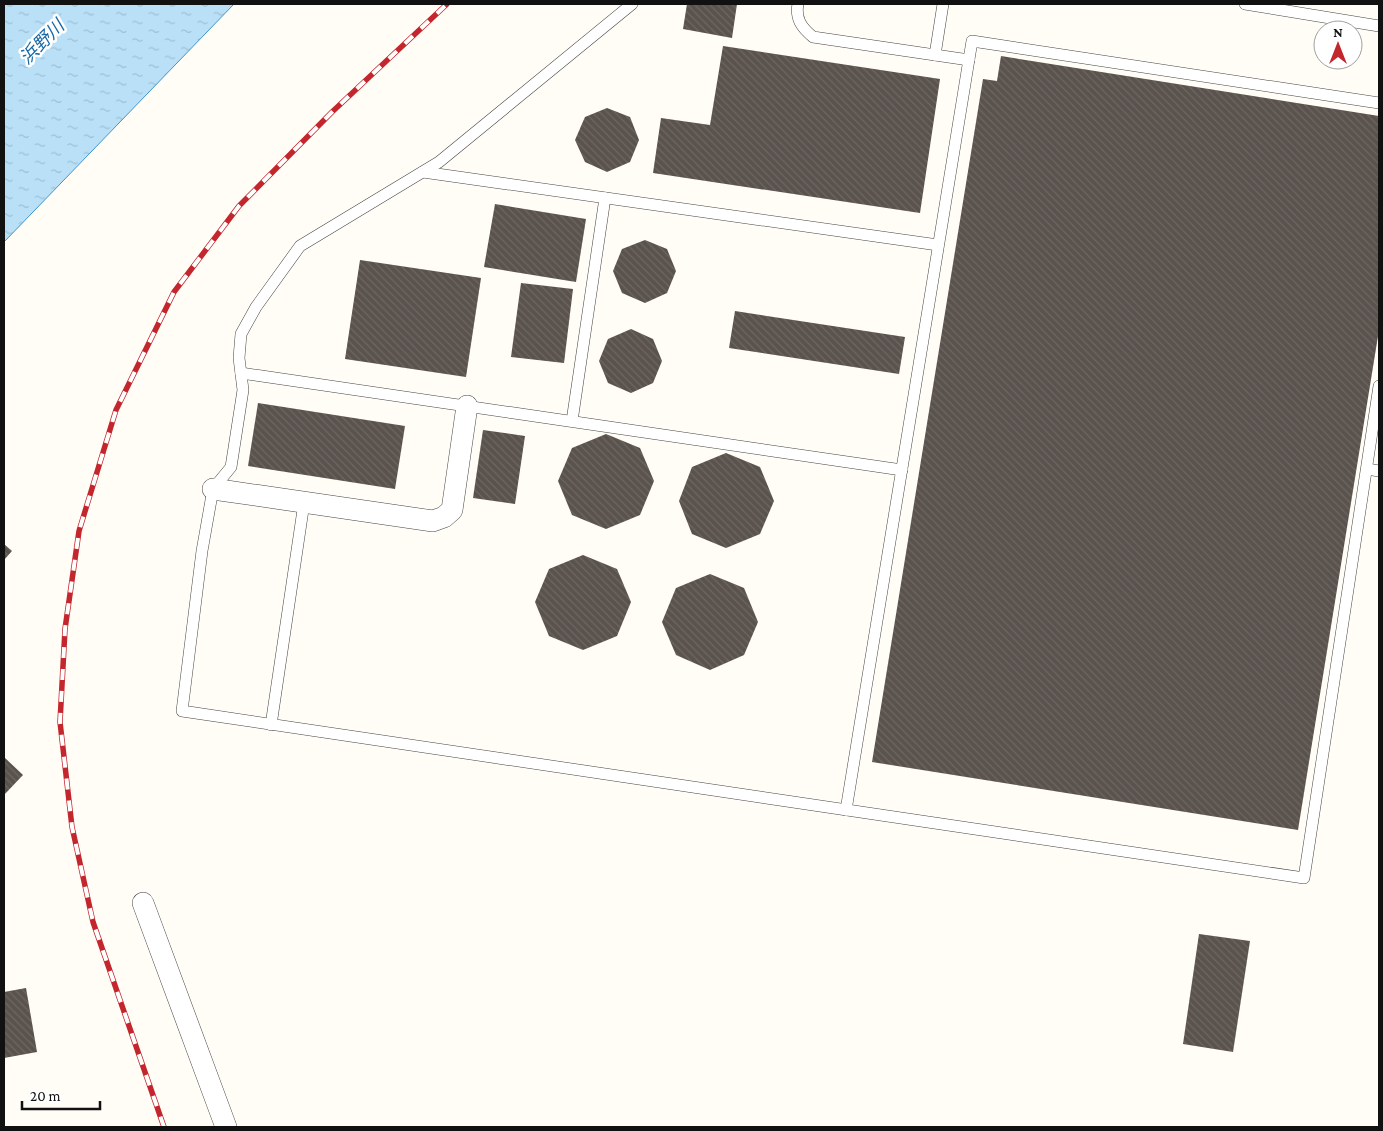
<svg xmlns="http://www.w3.org/2000/svg" width="1383" height="1131" font-family="'Crimson Pro','Noto Sans JP',serif">
  <style>
    .water { fill: url(#water-ripples); stroke: #3f96cf }
    .building { fill: url(#building-back-hatch) }
    .lines { fill: none; stroke-linecap: round; stroke-linejoin: round }
    .lane-casing { stroke: #444; stroke-width: 12 }
    .street-casing { stroke: #444; stroke-width: 22 }
    .lane { stroke: #fff; stroke-width: 11 }
    .street { stroke: #fff; stroke-width: 21 }
    .rail-casing { stroke: #c4262e; stroke-width: 5.5 }
    .rail { stroke: #fff; stroke-width: 4; stroke-dasharray: 11; stroke-linecap: butt }
    .labels { text-anchor: middle; stroke-width: 5; stroke-linejoin: round; paint-order: stroke }
    .water-label { font-size: 18px; font-style: italic; fill: #1768a6; stroke: #fff }
  </style>
  <defs>
    <pattern id="water-ripples" width="26" height="14" patternUnits="userSpaceOnUse" patternTransform="scale(1.25)"><rect width="26" height="14" fill="#b9e0f7"/><path d="M2 4q2-2 4 0t4 0M15 11q2-2 4 0t4 0" fill="none" stroke="#9ebfd3"/></pattern>
    <pattern id="building-back-hatch" width="6" height="6" patternUnits="userSpaceOnUse" patternTransform="scale(1.25)"><rect width="6" height="6" fill="#5a524d"/><path d="M-1 5l2 2M0 0l6 6M5-1l2 2" fill="none" stroke="#6d6662"/></pattern>
  </defs>
  <rect width="100%" height="100%" fill="#fffdf5"/>
  <polygon class="water" points="4,4 234,4 4,242"/>
  <g class="building">
    <polygon points="687,4 737,4 732,38 683,29"/>
    <polygon points="723,46 940,79 920,213 653,173 661,118 710,125"/>
    <polygon points="1001,56 1379,116 1379,330 1298,830 872,762 983,79 997,81"/>
    <polygon points="607,108 630,117 639,140 630,162 607,172 585,162 575,140 585,117"/>
    <polygon points="495,204 586,219 576,282 484,267"/>
    <polygon points="645,240 667,249 676,271 667,293 645,303 622,293 613,271 622,249"/>
    <polygon points="360,260 481,278 466,377 345,359"/>
    <polygon points="521,283 573,289 564,363 511,357"/>
    <polygon points="735,311 905,337 899,374 729,348"/>
    <polygon points="631,329 653,339 662,361 653,383 631,393 608,383 599,361 608,339"/>
    <polygon points="258,403 405,426 395,489 248,466"/>
    <polygon points="483,430 525,436 515,504 473,498"/>
    <polygon points="606,434 640,448 654,481 640,515 606,529 572,515 558,481 572,448"/>
    <polygon points="726,453 760,467 774,501 760,534 726,548 692,534 679,501 692,467"/>
    <polygon points="4,544 12,551 4,560"/>
    <polygon points="583,555 617,569 631,602 617,636 583,650 549,636 535,602 549,569"/>
    <polygon points="710,574 744,588 758,622 744,655 710,670 676,655 662,622 676,588"/>
    <polygon points="4,757 23,775 4,795"/>
    <polygon points="1199,934 1250,941 1233,1052 1183,1044"/>
    <polygon points="26,988 37,1052 4,1058 4,992"/>
  </g>
  <g class="lines">
    <g class="lane-casing">
      <g id="lane">
        <polyline points="632,4 439,162 300,246 256,307 241,334 239,358 243,390 231,467 213,489 202,551 182,711 1304,878 1379,386"/>
        <path d="M798,4C795,19 802,28 813,37L969,60"/>
        <polyline points="1245,4 1379,26"/>
        <polyline points="935,55 943,4"/>
        <polyline points="423,172 938,245"/>
        <polyline points="241,373 902,470"/>
        <polyline points="572,421 605,198"/>
        <polyline points="1367,469 1379,471"/>
        <polyline points="271,725 304,503"/>
        <polyline points="846,810 972,41 1379,103"/>
      </g>
    </g>
    <g class="street-casing">
      <g id="street">
        <polyline points="213,489 433,521 444,517 452,510 467,406"/>
        <polyline points="143,903 226,1127"/>
      </g>
    </g>
    <use href="#lane" class="lane"/>
    <use href="#street" class="street"/>
    <g class="rail-casing">
      <polyline id="rail" points="164,1127 93,922 72,827 60,722 65,629 79,531 116,410 174,292 239,206 332,112 447,4"/>
    </g>
    <use href="#rail" class="rail"/>
  </g>
  <g class="labels">
    <g class="water-label">
      <text transform="translate(42 42) rotate(-45)" y="6">浜野川</text>
    </g>
  </g>
  <rect width="1383" height="1131" fill="none" stroke="#111111" stroke-width="10"/>
  <g transform="translate(1338 45)"><circle r="24" fill="#ffffff" stroke="#a0a0a0"/>
  <path d="M0-4L9 19L0 12L-9 19Z" fill="#c4262e"/>
  <text y="-8" font-size="14" font-weight="bold" text-anchor="middle" fill="#111111">N</text>
  </g>
  <path d="M22 1101v8h78v-8" fill="none" stroke="#111111" stroke-width="2.5"/>
  <text x="30" y="1101" font-size="15" fill="#111111" stroke="#ffffff" stroke-width="4" paint-order="stroke">20 m</text>
</svg>
